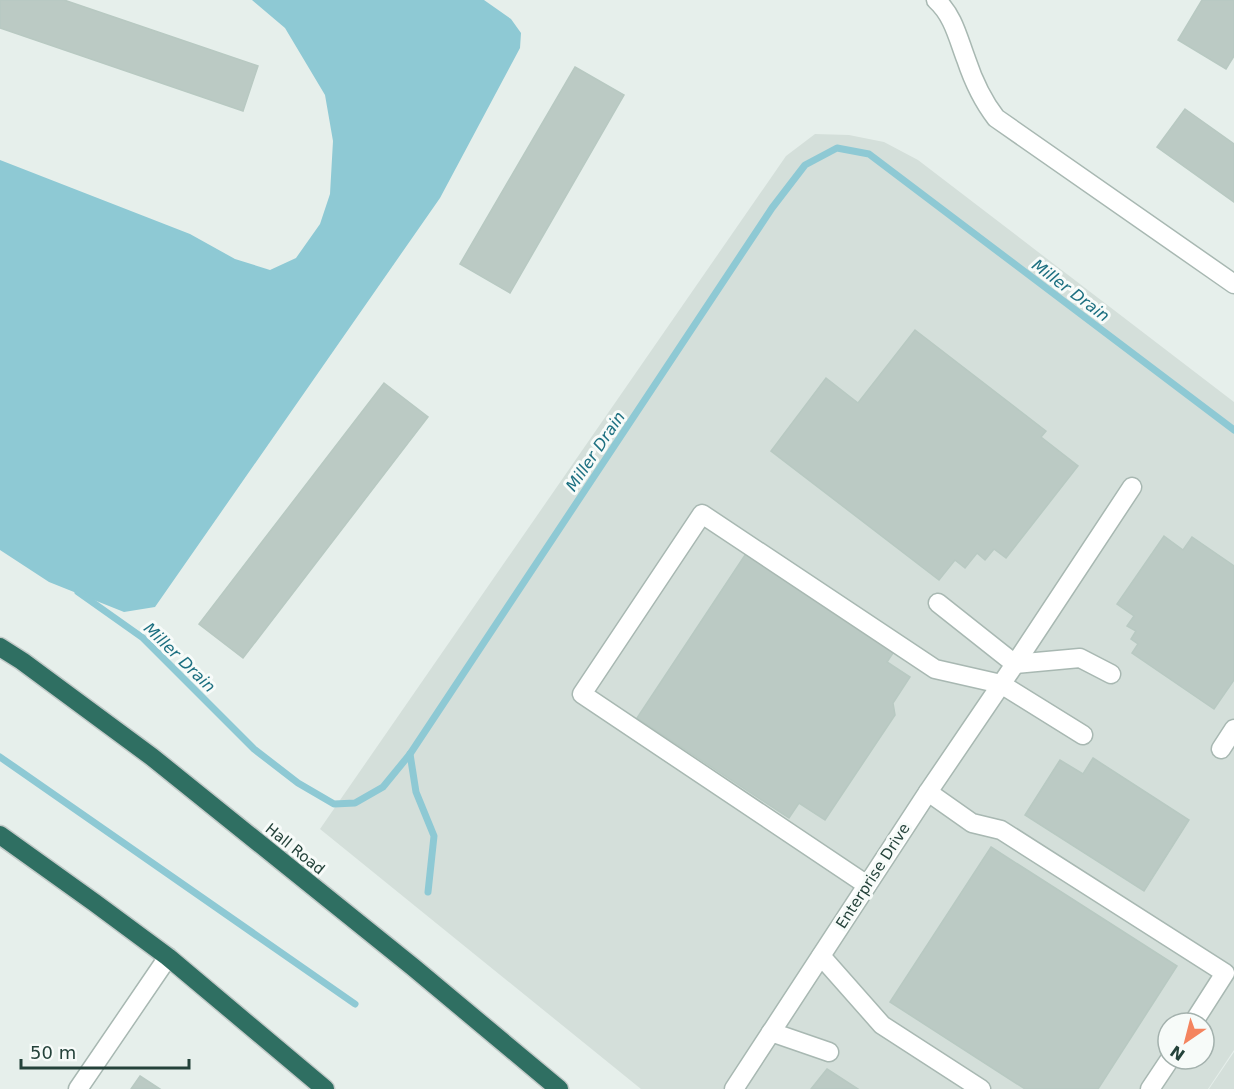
<svg xmlns="http://www.w3.org/2000/svg" width="1234" height="1089" font-family="'DejaVu Sans',sans-serif">
  <style>
    .built { fill: #d4dfda; fill-rule: evenodd }
    .water { fill: #8ec9d4 }
    .lines { fill: none; stroke-linecap: round; stroke-linejoin: round }
    .stream { stroke: #8ec9d4; stroke-width: 7 }
    .building { fill: #bbcac4; stroke: #b8c9c2; stroke-width: 1.5 }
    .minor-casing { stroke: #a8b8b2; stroke-width: 21 }
    .highway-casing { stroke: #c2cac8; stroke-width: 21 }
    .minor { stroke: #fff; stroke-width: 18 }
    .highway { stroke: #2f6f62; stroke-width: 18 }
    .labels { text-anchor: middle; stroke-width: 6; stroke-linejoin: round; paint-order: stroke }
    .street-label { font-size: 15px; fill: #24423a; stroke: #f7fbf9 }
    .water-label { font-size: 16px; font-style: italic; fill: #1c6f80; stroke: #f7fbf9 }
  </style>
  <rect width="100%" height="100%" fill="#e6efeb"/>
  <g class="built">
    <path d="M815,134L849,135L884,142L918,160L1234,402V1050L1208,1089H641L320,829L786,156ZM1168,1023H1204V1059H1168Z"/>
    <polygon points="1234,1052 1234,1089 1209,1089"/>
  </g>
  <polygon class="water" points="252,0 484,0 511,19 521,33 520,48 440,198 155,607 124,612 49,582 0,550 0,160 190,234 235,259 270,270 296,258 320,224 330,194 333,141 325,95 285,28"/>
  <g class="lines">
    <g class="stream">
      <polyline points="78,592 143,638 254,749 298,783 334,804 355,803 383,787 410,754 772,208 805,165 837,148 869,154 1234,430"/>
      <polyline points="410,754 416,792 434,836 428,892"/>
      <polyline points="0,757 355,1004"/>
    </g>
  </g>
  <g class="building">
    <polygon points="0,0 64,0 258,66 243,111 0,28"/>
    <polygon points="1202,0 1234,0 1234,56 1226,69 1178,40"/>
    <polygon points="575,67 624,95 510,293 460,264"/>
    <polygon points="1185,109 1234,144 1234,202 1157,147"/>
    <polygon points="915,330 1046,431 1041,437 1078,466 1006,558 994,549 985,560 977,553 965,568 955,560 939,580 771,451 826,378 858,403"/>
    <polygon points="384,383 428,417 243,658 199,624"/>
    <polygon points="1164,536 1183,550 1192,537 1234,566 1234,680 1214,709 1132,653 1138,644 1131,639 1136,631 1127,626 1134,616 1117,604"/>
    <polygon points="747,552 895,650 887,662 910,677 893,703 895,715 825,820 799,803 789,818 637,718"/>
    <polygon points="1093,758 1189,820 1144,891 1025,815 1060,760 1083,774"/>
    <polygon points="991,847 1177,966 1098,1089 1025,1089 890,1002"/>
    <polygon points="827,1069 858,1089 811,1089"/>
    <polygon points="140,1076 160,1089 131,1089"/>
  </g>
  <g class="lines">
    <g class="minor-casing">
      <g id="minor">
        <path d="M936,0C953,15 958,38 966,59C973,80 982,100 996,118L1234,284"/>
        <polyline points="938,603 1015,664 1080,658 1111,674"/>
        <polyline points="1221,749 1234,729"/>
        <polyline points="928,792 972,823 1001,830 1225,973 1193,1023"/>
        <polyline points="867,885 582,694 702,514 935,669 1001,684 1083,735"/>
        <polyline points="821,956 882,1025 981,1089"/>
        <polyline points="771,1032 829,1052"/>
        <polyline points="78,1089 168,957"/>
        <polyline points="734,1089 928,792 1015,664 1132,487"/>
        <polyline points="1150,1089 1170,1059"/>
      </g>
    </g>
    <g class="highway-casing">
      <g id="highway">
        <polyline points="0,647 22,661 152,757 413,967 559,1089"/>
        <polyline points="0,835 95,903 168,957 325,1089"/>
      </g>
    </g>
    <use href="#minor" class="minor"/>
    <use href="#highway" class="highway"/>
  </g>
  <g class="labels">
    <g class="street-label">
      <text transform="translate(295 849) rotate(39)" y="5">Hall Road</text>
      <text transform="translate(873 876) rotate(-57)" y="5">Enterprise Drive</text>
    </g>
    <g class="water-label">
      <text transform="translate(1071 290) rotate(37)" y="6">Miller Drain</text>
      <text transform="translate(595 451) rotate(-56)" y="6">Miller Drain</text>
      <text transform="translate(180 657) rotate(44)" y="6">Miller Drain</text>
    </g>
  </g>
  <g transform="translate(1186 1041) rotate(215)"><circle r="28" fill="#f7fbf9" stroke="#a3b1ad" stroke-width="1.5"/>
  <path d="M0-4.5L10 22L0 15L-10 22Z" fill="#f4845f"/>
  <text y="-9" font-size="16" font-weight="bold" text-anchor="middle" fill="#24423a">N</text>
  </g>
  <path d="M21 1059v9h168v-9" fill="none" stroke="#24423a" stroke-width="3"/>
  <text x="30" y="1059" font-size="18" fill="#24423a" stroke="#f7fbf9" stroke-width="4.5" paint-order="stroke">50 m</text>
</svg>
